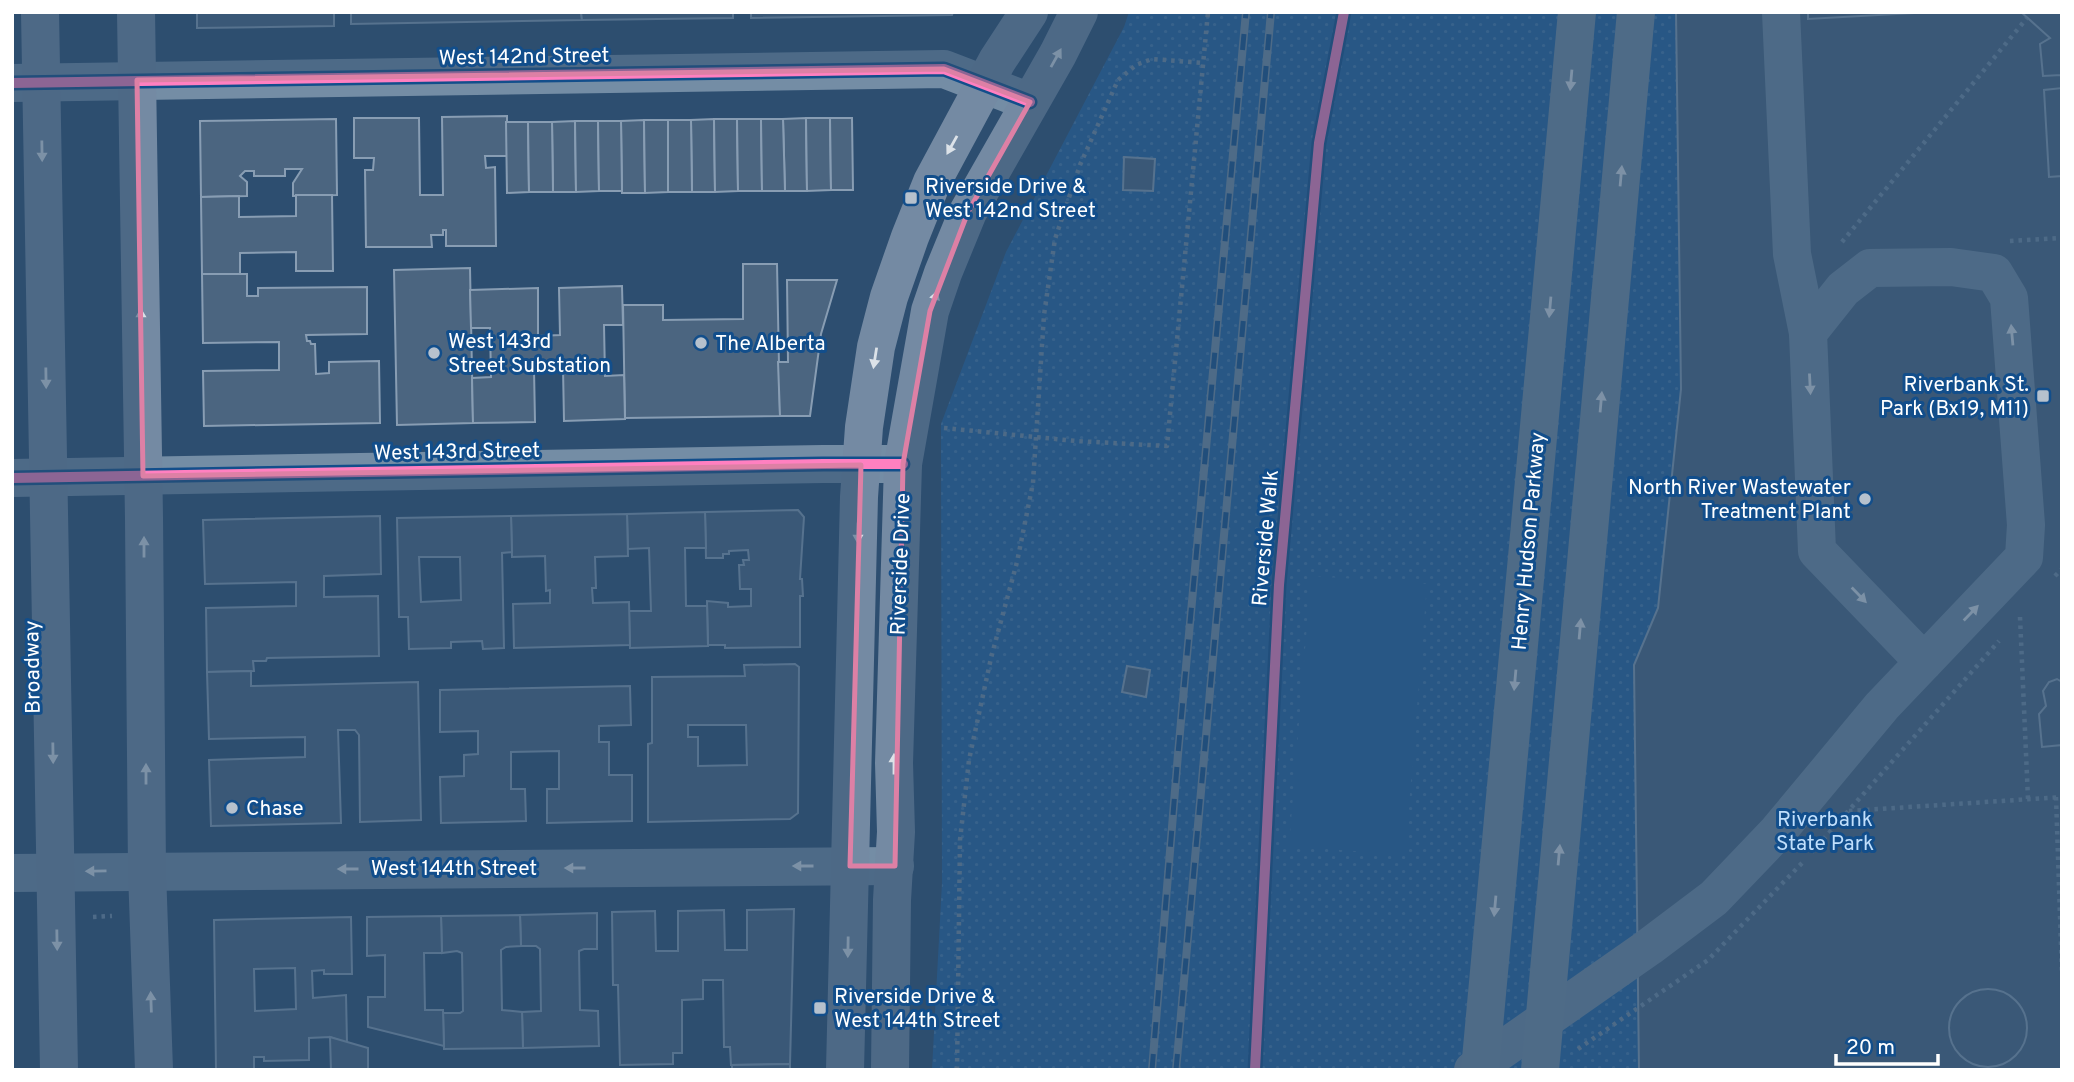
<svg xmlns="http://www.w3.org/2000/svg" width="2074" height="1082" font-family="Overpass,sans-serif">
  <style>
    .park { fill: url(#park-dots) }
    .garden { fill: #2363a0 }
    .building { fill: #4b6580; stroke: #889db3; stroke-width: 2; fill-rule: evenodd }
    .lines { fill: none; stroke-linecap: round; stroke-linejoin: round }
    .path { stroke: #748da5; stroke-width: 4.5; stroke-dasharray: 3.5 5; stroke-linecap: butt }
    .minor { stroke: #748da5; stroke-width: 38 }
    .major { stroke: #748aa3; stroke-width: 38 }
    .highway { stroke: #778ea4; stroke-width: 38 }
    .rail-casing { stroke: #778ea4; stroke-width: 8 }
    .rail { stroke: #124e8b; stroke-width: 5; stroke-dasharray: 16; stroke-linecap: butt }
    .cycleway-casing { stroke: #124e8b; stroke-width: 15 }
    .cycleway { stroke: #ff80c0; stroke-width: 10 }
    .oneway { fill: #dce2e8 }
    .oneway2 { fill: #dde3e8 }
    .marked { fill: none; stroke: #dd80a5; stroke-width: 5; stroke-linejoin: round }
    .poi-dot { fill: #b6c1cd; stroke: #124e8b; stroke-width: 2.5 }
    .labels { text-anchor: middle; stroke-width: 6; stroke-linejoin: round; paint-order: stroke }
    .street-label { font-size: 21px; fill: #fff; stroke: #124e8b }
    .poi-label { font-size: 21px; fill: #fff; stroke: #124e8b; text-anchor: start }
    .park-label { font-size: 21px; fill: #c0dffc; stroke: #124e8b }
  </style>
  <defs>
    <pattern id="park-dots" width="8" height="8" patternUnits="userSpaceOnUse" patternTransform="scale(1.75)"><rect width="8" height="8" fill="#2363a0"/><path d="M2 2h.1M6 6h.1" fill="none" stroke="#447aae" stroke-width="1.8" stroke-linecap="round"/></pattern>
  </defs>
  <rect width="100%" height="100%" fill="#2d4e70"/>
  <polygon class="park" points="1129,12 2062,12 2062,1070 932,1070 942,883 941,424 1006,252 1124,27"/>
  <polygon class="garden" points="1311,576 1427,584 1405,855 1289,846"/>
  <g class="building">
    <polygon points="197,12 334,12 334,26 197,28"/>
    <polygon points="351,12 581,12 582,20 351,24"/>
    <polygon points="581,12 733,12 733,18 582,20"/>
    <polygon points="751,12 953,12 952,15 751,18"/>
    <polygon points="1676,12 2062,12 2062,1070 1639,1070 1634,665 1658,608 1681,389"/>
    <polygon points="1808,12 1932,12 1808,19"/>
    <polygon points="2021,12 2062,12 2062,79 2061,75 2043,76 2040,44 2050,38"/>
    <polygon points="2062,88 2062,176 2049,177 2044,90"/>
    <polygon points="507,116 507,156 485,156 486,168 495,167 496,246 446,246 446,230 443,230 443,235 431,235 432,247 366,247 365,170 373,170 374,158 354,158 354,118 419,118 420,195 443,195 442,117"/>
    <polygon points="806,118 807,191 785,191 783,119"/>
    <polygon points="806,118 830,118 831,190 807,191"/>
    <polygon points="830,118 852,118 853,190 831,190"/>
    <polygon points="336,119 337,195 293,196 293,183 302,169 285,169 285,176 254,176 254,171 245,171 240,176 247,182 247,196 201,197 200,121"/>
    <polygon points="714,119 715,192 692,192 691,120"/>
    <polygon points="714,119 737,119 738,191 715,192"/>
    <polygon points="737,119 761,119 762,191 738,191"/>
    <polygon points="761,119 783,119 785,191 762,191"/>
    <polygon points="644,120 645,193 622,193 621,121"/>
    <polygon points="644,120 668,120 668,192 645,193"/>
    <polygon points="668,120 691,120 692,192 668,192"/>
    <polygon points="575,121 576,192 553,192 552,122"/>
    <polygon points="575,121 598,121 599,191 576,192"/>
    <polygon points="598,121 621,121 622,191 599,191"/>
    <polygon points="506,122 528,122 529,192 507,193"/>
    <polygon points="528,122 552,122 553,192 529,192"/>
    <polygon points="1124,157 1155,159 1153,191 1123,190"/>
    <polygon points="296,195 332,195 333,271 296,271 296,252 240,253 240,274 202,274 201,197 239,196 239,217 296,216"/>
    <polygon points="743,264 777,264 780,416 625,418 623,305 663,305 663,320 743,319"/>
    <polygon points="470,268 473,423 397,425 394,270"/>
    <polygon points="202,274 247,274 247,296 258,296 258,288 367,287 367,334 306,335 307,341 310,341 311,344 315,344 316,374 329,373 329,362 379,361 380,423 204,426 203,371 279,370 279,342 203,343"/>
    <polygon points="787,280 837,280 821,334 810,416 780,416 778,362 788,362"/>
    <polygon points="622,286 623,325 604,325 605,376 624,375 625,419 564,421 563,368 534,369 535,422 473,423 472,378 491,377 490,328 471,328 470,290 538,288 538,336 560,335 559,288"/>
    <polygon points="798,510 804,517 800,579 802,579 803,596 800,596 800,647 725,648 725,645 708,645 707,601 728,603 728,607 751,606 751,589 740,589 739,565 744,565 743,560 749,560 748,550 729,551 729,554 723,554 723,558 706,558 705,512"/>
    <polygon points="705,512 706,548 685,548 686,606 707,606 708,646 630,648 629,611 651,611 649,548 628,549 627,514"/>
    <polygon points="627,514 628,556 595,557 596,588 592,588 593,603 629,602 630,645 514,648 513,604 550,603 550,590 546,591 545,556 512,557 511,516"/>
    <polygon points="380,516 381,574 324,576 324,597 378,596 379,656 267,658 266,661 253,661 254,671 207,672 206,608 296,606 296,582 205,584 203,520"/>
    <path d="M511,516L512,552L502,553L504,648L483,649L482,641L451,642V648L409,649L408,617H399L397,518ZM419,557H460L461,600L421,602Z"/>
    <path d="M795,664L799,667L798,813L790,819L648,822V744L652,743V677L745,676L744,665ZM688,725H746L747,765L698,766V737H688Z"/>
    <polygon points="1127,666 1150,670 1146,697 1122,692"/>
    <polygon points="251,671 251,686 418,682 421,820 360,822 359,735 355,730 338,730 341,823 211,826 209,760 305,757 305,737 209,739 207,672"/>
    <polygon points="2057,679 2062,682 2062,745 2042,747 2039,714 2046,706 2043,691 2049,682"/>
    <polygon points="630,686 631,725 599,726 599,742 609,742 609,775 632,775 632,821 547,823 547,789 559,789 559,751 511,752 511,789 525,789 526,821 441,823 440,777 464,776 464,755 478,754 478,731 440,732 440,690"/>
    <polygon points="794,909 790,1064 731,1065 730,1047 724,1047 723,980 703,980 703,999 682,1000 682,1053 673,1053 673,1064 620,1065 618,985 613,985 612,912 655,911 656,951 678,951 678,911 724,910 725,950 747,950 747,910"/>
    <polygon points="597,913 597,949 584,949 579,951 580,1010 598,1011 599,1046 523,1048 522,1012 541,1011 540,949 536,946 521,946 520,915"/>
    <polygon points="520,915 521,946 506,947 501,950 502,1010 522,1012 523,1048 444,1049 443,1013 460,1013 463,1011 462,953 457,951 442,953 441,916"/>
    <polygon points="441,916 442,953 424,953 425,1010 443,1010 444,1046 368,1027 368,997 385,997 385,955 367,956 367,917"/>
    <path d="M351,917L352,974H324V970L312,971L313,998L346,995L347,1043L330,1037L309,1038V1060L264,1061V1057H254V1070H216L214,920ZM295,968L296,1009L255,1011L254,969Z"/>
    <circle cx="1988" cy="1028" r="39"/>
    <polygon points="330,1037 368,1048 368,1070 331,1070"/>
    <polygon points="790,1064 790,1070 732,1070 732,1065"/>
  </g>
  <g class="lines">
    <g class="path">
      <polyline points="2010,241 2062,238"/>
      <polyline points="1842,242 2027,18"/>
      <polyline points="944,428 1076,441 1167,446 1208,12"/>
      <polyline points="2055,576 2062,569"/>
      <polyline points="2020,617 2028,799"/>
      <polyline points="2056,797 2062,975"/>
      <polyline points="1849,811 2062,797"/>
      <polyline points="1812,852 1999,641"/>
      <polyline points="93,917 112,916"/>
      <polyline points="1578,1049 1708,960 1804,861"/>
      <polyline points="957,1070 960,840 969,760 991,658 1017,562 1033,483 1044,315 1055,239 1080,165 1118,80 1136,65 1152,59 1203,63"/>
    </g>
    <g class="minor">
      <polyline points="1781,12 1792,254 1808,333"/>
      <polyline points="12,83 944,69 1030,102"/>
      <polyline points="12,478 823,464 903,464"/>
      <polyline points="12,873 895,866"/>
      <polyline points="1473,1070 1649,947 1714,898 1778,831 1882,706 2024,557 2026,525 2009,298 1994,273 1951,267 1870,268 1843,289 1808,333 1817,551 1924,662"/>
    </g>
    <g class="major">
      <polyline points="40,12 59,1070"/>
      <polyline points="136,12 144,518 147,871 154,1070"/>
      <polyline points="845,1070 859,497 864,427 876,347 889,297 910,237 932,182 997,61 1029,12"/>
      <polyline points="890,1070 892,900 896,832 894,763 903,464 930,311 943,273 968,212 1058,54 1079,12"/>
    </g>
    <g class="highway">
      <polyline points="1480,1070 1577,12"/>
      <polyline points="1540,1070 1636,12"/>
    </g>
    <g class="rail-casing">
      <g id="rail">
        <polyline points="1152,1070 1178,754 1246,12"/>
        <polyline points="1176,1070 1271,12"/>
      </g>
    </g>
    <use href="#rail" class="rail"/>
    <g class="cycleway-casing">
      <g id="cycleway">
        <polyline points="12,83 944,69 1030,102"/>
        <polyline points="12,478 823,464 903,464"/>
        <polyline points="1255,1070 1279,585 1319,143 1344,12"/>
      </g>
    </g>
    <use href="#cycleway" class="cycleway"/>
  </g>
  <defs><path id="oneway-solid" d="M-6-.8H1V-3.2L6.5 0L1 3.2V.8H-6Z" transform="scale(1.75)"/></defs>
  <g class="oneway">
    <use href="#oneway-solid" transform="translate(1056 58) rotate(-61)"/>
    <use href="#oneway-solid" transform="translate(952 145) rotate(119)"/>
    <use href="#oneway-solid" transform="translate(42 151) rotate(89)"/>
    <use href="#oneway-solid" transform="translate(934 301) rotate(-72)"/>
    <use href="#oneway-solid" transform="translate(141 319) rotate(-91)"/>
    <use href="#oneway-solid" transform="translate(2012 335) rotate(-95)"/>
    <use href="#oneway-solid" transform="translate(875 358) rotate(99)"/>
    <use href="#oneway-solid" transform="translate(46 378) rotate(89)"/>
    <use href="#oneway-solid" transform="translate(1810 384) rotate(87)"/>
    <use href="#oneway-solid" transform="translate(858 533) rotate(91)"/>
    <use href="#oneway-solid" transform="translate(144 547) rotate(-90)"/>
    <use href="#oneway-solid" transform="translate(1859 595) rotate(46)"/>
    <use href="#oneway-solid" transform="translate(1971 613) rotate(-46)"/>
    <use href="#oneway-solid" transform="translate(53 753) rotate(89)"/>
    <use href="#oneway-solid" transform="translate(894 764) rotate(-90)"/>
    <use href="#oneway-solid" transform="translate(146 774) rotate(-90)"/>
    <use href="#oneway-solid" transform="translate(803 866) rotate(180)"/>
    <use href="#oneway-solid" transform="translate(575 868) rotate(180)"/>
    <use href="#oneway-solid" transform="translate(348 869) rotate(180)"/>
    <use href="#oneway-solid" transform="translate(96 871) rotate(179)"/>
    <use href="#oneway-solid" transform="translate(57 940) rotate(89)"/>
    <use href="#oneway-solid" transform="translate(848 947) rotate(91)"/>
    <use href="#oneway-solid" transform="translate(151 1002) rotate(-92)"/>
  </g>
  <g class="oneway2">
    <use href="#oneway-solid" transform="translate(1571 80) rotate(95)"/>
    <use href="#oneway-solid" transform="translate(1621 176) rotate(-85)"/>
    <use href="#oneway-solid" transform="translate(1550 307) rotate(95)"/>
    <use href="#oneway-solid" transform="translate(1601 402) rotate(-85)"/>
    <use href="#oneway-solid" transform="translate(1580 629) rotate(-85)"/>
    <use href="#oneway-solid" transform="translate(1515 680) rotate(95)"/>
    <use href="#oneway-solid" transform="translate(1559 855) rotate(-85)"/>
    <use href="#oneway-solid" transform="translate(1495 906) rotate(95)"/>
  </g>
  <path d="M0 0H2074V1082H0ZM944,69L1030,102L968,212L930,311L903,464L895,866H850L861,465L143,476L137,80Z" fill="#2d4e70" fill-opacity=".55" fill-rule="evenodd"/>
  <path class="marked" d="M944,69L1030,102L968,212L930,311L903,464L895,866H850L861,465L143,476L137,80Z"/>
  <g class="poi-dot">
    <rect x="904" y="191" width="14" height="14" rx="3.5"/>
    <circle cx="701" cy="343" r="7"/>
    <circle cx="434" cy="353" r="7"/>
    <rect x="2036" y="389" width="14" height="14" rx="3.5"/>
    <circle cx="1865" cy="499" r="7"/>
    <circle cx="232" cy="808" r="7"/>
    <rect x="813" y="1001" width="14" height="14" rx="3.5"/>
  </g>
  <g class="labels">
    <g class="street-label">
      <text transform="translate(524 56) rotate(-1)" y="7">West 142nd Street</text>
      <text transform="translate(457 451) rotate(-1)" y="7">West 143rd Street</text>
      <text transform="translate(1265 538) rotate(-85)" y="7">Riverside Walk</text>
      <text transform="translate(1528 541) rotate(-85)" y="7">Henry Hudson Parkway</text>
      <text transform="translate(900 564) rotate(-88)" y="7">Riverside Drive</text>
      <text transform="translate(32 667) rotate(-91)" y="7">Broadway</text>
      <text x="454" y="875">West 144th Street</text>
    </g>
    <g class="poi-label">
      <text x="925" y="193">Riverside Drive &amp;<tspan x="925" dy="24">West 142nd Street</tspan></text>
      <text x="448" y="348">West 143rd<tspan x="448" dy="24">Street Substation</tspan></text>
      <text x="715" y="350">The Alberta</text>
      <text x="2029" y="391" text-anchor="end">Riverbank St.<tspan x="2029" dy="24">Park (Bx19, M11)</tspan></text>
      <text x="1851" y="494" text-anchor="end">North River Wastewater<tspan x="1851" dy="24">Treatment Plant</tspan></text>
      <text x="246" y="815">Chase</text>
      <text x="834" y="1003">Riverside Drive &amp;<tspan x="834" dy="24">West 144th Street</tspan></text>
    </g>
    <g class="park-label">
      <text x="1825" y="826">Riverbank<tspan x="1825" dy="24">State Park</tspan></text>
    </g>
  </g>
  <rect width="2074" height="1082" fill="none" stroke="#ffffff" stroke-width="28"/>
  <path d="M1836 1054v10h102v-10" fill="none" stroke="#ffffff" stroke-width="3.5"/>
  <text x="1846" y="1054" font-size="21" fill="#ffffff" stroke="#124e8b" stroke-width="5" paint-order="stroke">20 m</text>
</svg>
